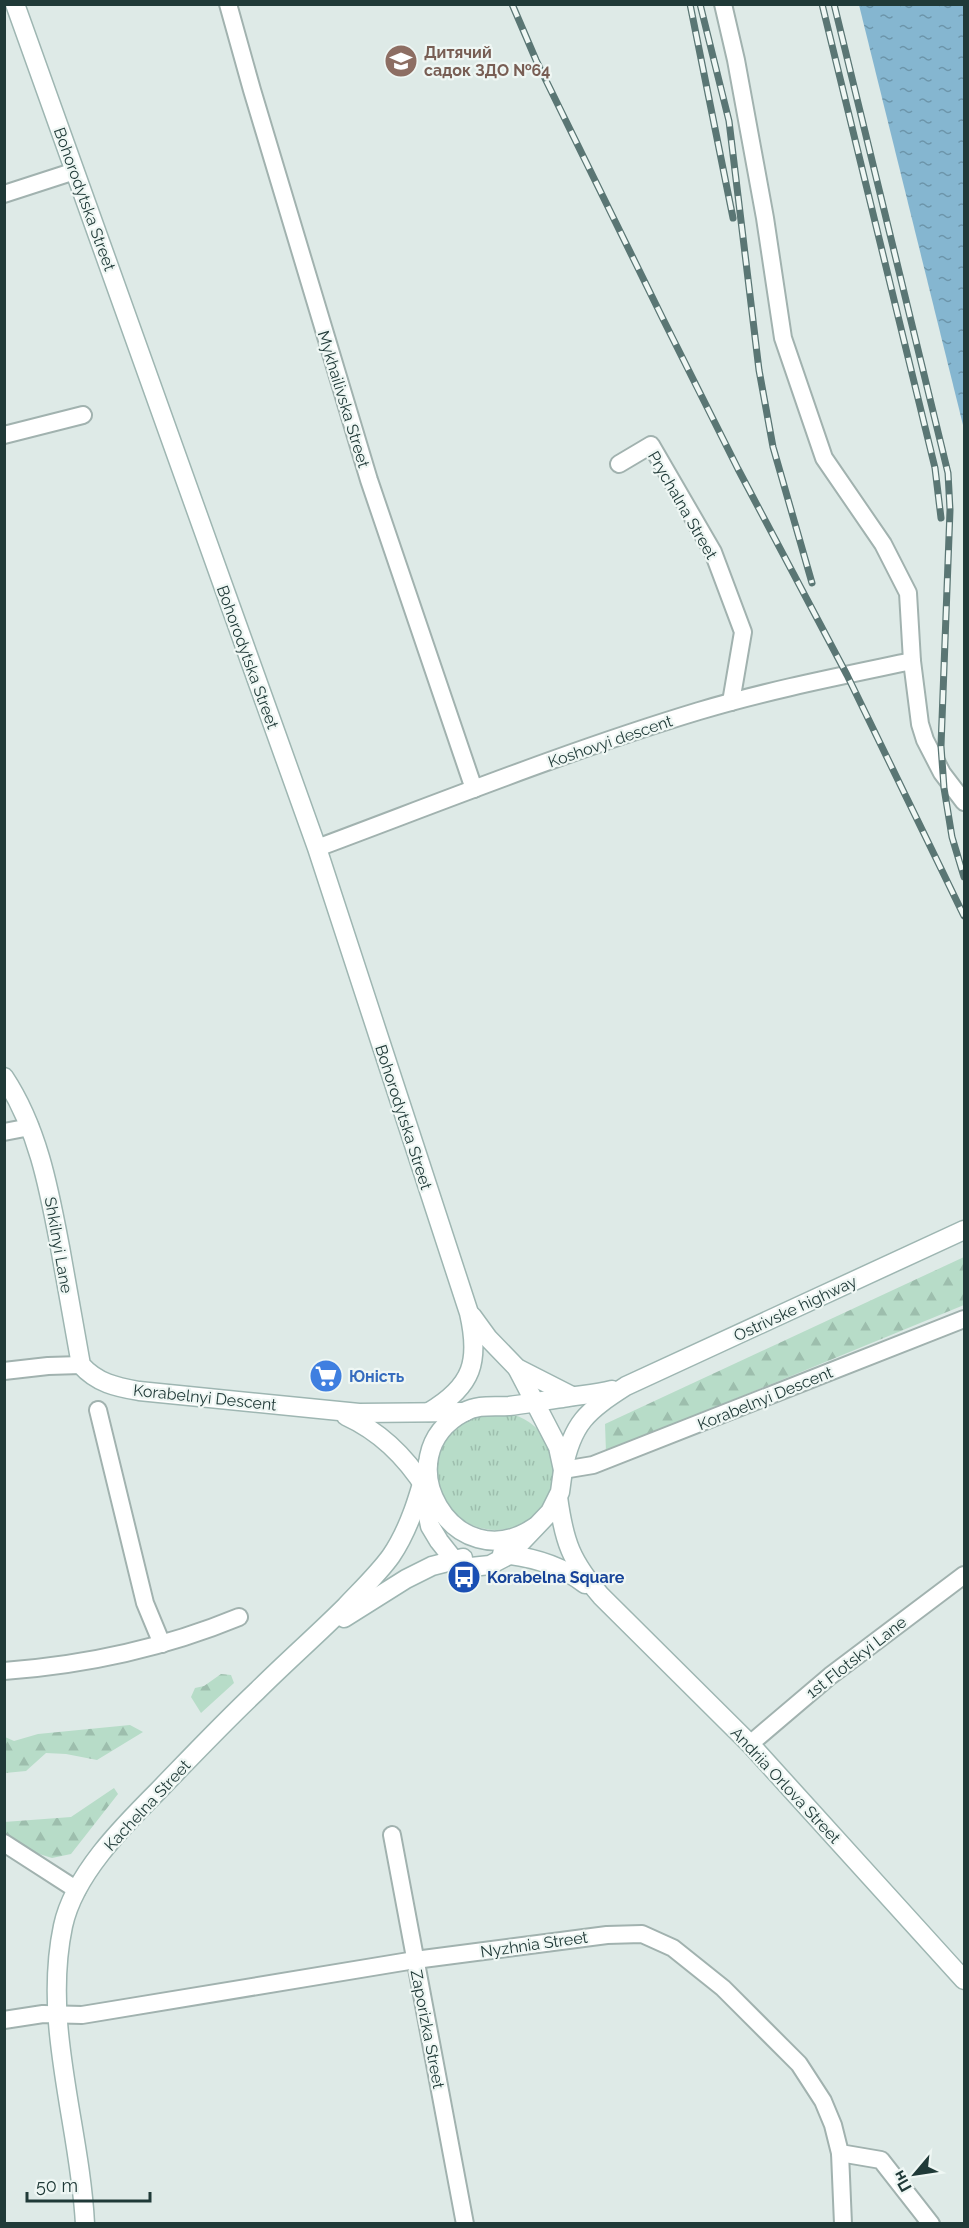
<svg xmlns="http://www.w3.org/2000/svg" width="969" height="2228" font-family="Raleway,sans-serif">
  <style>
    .grass { fill: url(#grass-tufts) }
    .forest { fill: url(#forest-firs) }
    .water { fill: url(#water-ripples) }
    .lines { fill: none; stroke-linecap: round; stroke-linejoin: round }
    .street-casing { stroke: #a1b2af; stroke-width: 20 }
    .secondary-casing { stroke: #9eb6b2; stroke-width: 21 }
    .street { stroke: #fff; stroke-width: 16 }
    .secondary { stroke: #fff; stroke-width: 18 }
    .rail-casing { stroke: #5a7674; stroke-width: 7 }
    .rail { stroke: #eff7f4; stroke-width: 4.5; stroke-dasharray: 14; stroke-linecap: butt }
    .labels { text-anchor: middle; stroke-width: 4.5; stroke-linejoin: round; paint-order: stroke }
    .education-label { font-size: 16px; font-weight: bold; fill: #785e54; stroke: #eff7f4; text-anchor: start }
    .street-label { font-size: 16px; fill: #203a38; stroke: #eff7f4 }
    .shop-label { font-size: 16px; font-weight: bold; fill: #366cbe; stroke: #eff7f4; text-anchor: start }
    .transit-label { font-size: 16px; font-weight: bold; fill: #164399; stroke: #eff7f4; text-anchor: start }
  </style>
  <defs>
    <pattern id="grass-tufts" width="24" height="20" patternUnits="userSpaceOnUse" patternTransform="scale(1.5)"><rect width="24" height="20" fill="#b7dcc8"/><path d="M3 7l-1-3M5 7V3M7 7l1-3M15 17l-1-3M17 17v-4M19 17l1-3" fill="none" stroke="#9dbead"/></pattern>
    <pattern id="forest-firs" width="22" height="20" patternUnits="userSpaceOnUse" patternTransform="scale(1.5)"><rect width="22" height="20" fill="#b7dcc8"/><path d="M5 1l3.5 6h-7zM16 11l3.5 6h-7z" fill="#9dbead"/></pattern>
    <pattern id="water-ripples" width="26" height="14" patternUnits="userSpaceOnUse" patternTransform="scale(1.5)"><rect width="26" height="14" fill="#85b6d0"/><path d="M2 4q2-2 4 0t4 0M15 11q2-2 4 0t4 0" fill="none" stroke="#6c95aa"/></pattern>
  </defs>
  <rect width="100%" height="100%" fill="#deeae7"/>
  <circle class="grass" cx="496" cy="1471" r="59"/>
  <g class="forest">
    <polygon points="964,1257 964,1305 606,1452 605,1424"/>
    <polygon points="221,1674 231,1675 234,1683 201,1713 191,1697 195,1688 204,1686"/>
    <polygon points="130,1725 143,1732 97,1760 66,1754 46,1753 26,1771 5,1773 5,1737 14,1741 38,1734"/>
    <polygon points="114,1788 118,1794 71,1854 52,1858 36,1853 5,1835 4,1822 71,1817"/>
  </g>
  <polygon class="water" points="859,5 964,5 964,429"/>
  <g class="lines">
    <g class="street-casing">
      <g id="street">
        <polyline points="228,4 252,90 369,480 474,789"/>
        <polyline points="723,4 736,60 765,218 783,338 824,458 883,544 908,593 912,661 920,724 925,740 942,773 964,802"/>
        <polyline points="4,194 75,171"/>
        <polyline points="4,435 83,415"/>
        <polyline points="619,464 651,445 713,552 743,632 731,702"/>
        <path d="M317,848C443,801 570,750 699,711C769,690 841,676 912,661"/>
        <polyline points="4,1132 30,1127"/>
        <polyline points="4,1371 48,1366 81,1365"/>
        <polyline points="98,1410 145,1603 162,1644"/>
        <polyline points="563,1470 593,1465 964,1319"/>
        <path d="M4,1671C86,1665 164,1648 239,1617"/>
        <polyline points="750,1744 830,1676 964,1575"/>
        <polyline points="392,1835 465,2224"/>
        <polyline points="4,1843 77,1890"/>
        <polyline points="4,2020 43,2014 82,2015 415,1960 607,1935 642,1934 673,1948 723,1988 799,2064 823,2101 833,2125 840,2153 881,2160 931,2224"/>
        <polyline points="840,2153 843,2224"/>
      </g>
    </g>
    <g class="secondary-casing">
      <g id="secondary">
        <path d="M15,4L317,848L469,1313C480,1361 473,1386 429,1412"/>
        <path d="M4,1077C38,1128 49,1189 60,1247C67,1286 74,1326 81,1365C97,1383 116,1387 139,1391L359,1413L465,1412"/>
        <polyline points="472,1316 488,1338 517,1368 572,1396"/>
        <path d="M346,1416C381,1432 406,1457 426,1489"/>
        <path d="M563,1470C572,1423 587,1411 626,1386L964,1230"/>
        <polyline points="423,1491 430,1526 439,1541 454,1560 471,1567 490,1565 509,1555 550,1512 560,1492 563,1470 558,1447 517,1368"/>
        <path d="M558,1497C564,1542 571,1561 601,1596L750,1744L964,1980"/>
        <path d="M535,1527C454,1582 382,1456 464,1412C479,1404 493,1407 509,1406C527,1404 545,1400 563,1398C580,1395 596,1394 612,1390"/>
        <path d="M502,1554C532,1557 562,1566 585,1584"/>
        <polyline points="344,1618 406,1579 432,1566 463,1558"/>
        <path d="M85,2224C80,2125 42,2026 63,1926C74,1875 122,1827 158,1791C191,1757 223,1723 257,1691C286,1662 317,1635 346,1606C361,1590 378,1574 391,1556C410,1528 419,1495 428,1463"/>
      </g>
    </g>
    <use href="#street" class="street"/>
    <use href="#secondary" class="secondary"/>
    <g class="rail-casing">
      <g id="rail">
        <polyline points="512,4 536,60 663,319 738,469 847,675 964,916"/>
        <polyline points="690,4 733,218"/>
        <polyline points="700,4 729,121 759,370 773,447 812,583"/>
        <polyline points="822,4 935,468 941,518"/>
        <polyline points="834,4 948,473 950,510 941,746 944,788 952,837 964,877"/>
      </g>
    </g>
    <use href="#rail" class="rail"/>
  </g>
  <defs>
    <g id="school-disc" transform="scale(1.725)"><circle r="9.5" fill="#8d6e63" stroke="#eff7f4"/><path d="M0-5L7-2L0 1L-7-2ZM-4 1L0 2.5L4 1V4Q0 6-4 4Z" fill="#fff"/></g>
    <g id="supermarket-disc" transform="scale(1.725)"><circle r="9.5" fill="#3f7fe0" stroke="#eff7f4"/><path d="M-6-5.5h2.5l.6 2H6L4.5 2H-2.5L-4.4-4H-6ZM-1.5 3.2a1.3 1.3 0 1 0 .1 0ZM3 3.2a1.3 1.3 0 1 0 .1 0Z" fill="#fff"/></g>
    <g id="bus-disc" transform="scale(1.725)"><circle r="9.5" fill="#1a4fb4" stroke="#eff7f4"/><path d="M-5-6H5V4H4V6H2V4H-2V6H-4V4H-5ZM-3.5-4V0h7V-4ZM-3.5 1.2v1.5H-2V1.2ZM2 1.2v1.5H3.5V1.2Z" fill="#fff"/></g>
  </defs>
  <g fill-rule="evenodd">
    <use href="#school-disc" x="401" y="61"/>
    <use href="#supermarket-disc" x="326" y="1376"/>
    <use href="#bus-disc" x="464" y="1577"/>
  </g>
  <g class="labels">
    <g class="education-label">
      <text x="424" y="58">Дитячий<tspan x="424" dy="18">садок ЗДО №64</tspan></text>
    </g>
    <g class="street-label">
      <text transform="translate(85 199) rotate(70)" y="6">Bohorodytska Street</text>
      <text transform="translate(344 399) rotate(73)" y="6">Mykhailivska Street</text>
      <text transform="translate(683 505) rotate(60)" y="6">Prychalna Street</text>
      <text transform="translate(248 657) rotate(70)" y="6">Bohorodytska Street</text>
      <text transform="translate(610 741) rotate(-19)" y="6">Koshovyi descent</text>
      <text transform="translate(404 1117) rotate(72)" y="6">Bohorodytska Street</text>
      <text transform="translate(59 1245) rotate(80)" y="6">Shkilnyi Lane</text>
      <text transform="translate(795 1308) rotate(-25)" y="6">Ostrivske highway</text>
      <text transform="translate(205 1397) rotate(6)" y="6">Korabelnyi Descent</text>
      <text transform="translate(765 1398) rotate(-22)" y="6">Korabelnyi Descent</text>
      <text transform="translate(856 1657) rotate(-38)" y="6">1st Flotskyi Lane</text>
      <text transform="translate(786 1785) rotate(47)" y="6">Andriia Orlova Street</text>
      <text transform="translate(147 1805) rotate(-47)" y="6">Kachelna Street</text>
      <text transform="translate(534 1944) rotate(-8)" y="6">Nyzhnia Street</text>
      <text transform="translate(428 2029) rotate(79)" y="6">Zaporizka Street</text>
    </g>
    <g class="shop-label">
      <text x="349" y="1382">Юність</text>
    </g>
    <g class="transit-label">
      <text x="487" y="1583">Korabelna Square</text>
    </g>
  </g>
  <rect width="969" height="2228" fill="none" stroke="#203a38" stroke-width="12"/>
  <g transform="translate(915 2174) rotate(241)" stroke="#eff7f4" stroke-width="4.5" paint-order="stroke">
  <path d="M0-4.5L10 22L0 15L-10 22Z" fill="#203a38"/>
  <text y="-9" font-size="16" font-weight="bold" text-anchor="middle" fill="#203a38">Пн</text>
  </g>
  <path d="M27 2192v9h123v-9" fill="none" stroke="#203a38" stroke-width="3"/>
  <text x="36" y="2192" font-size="18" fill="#203a38" stroke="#eff7f4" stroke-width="4.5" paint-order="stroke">50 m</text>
</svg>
